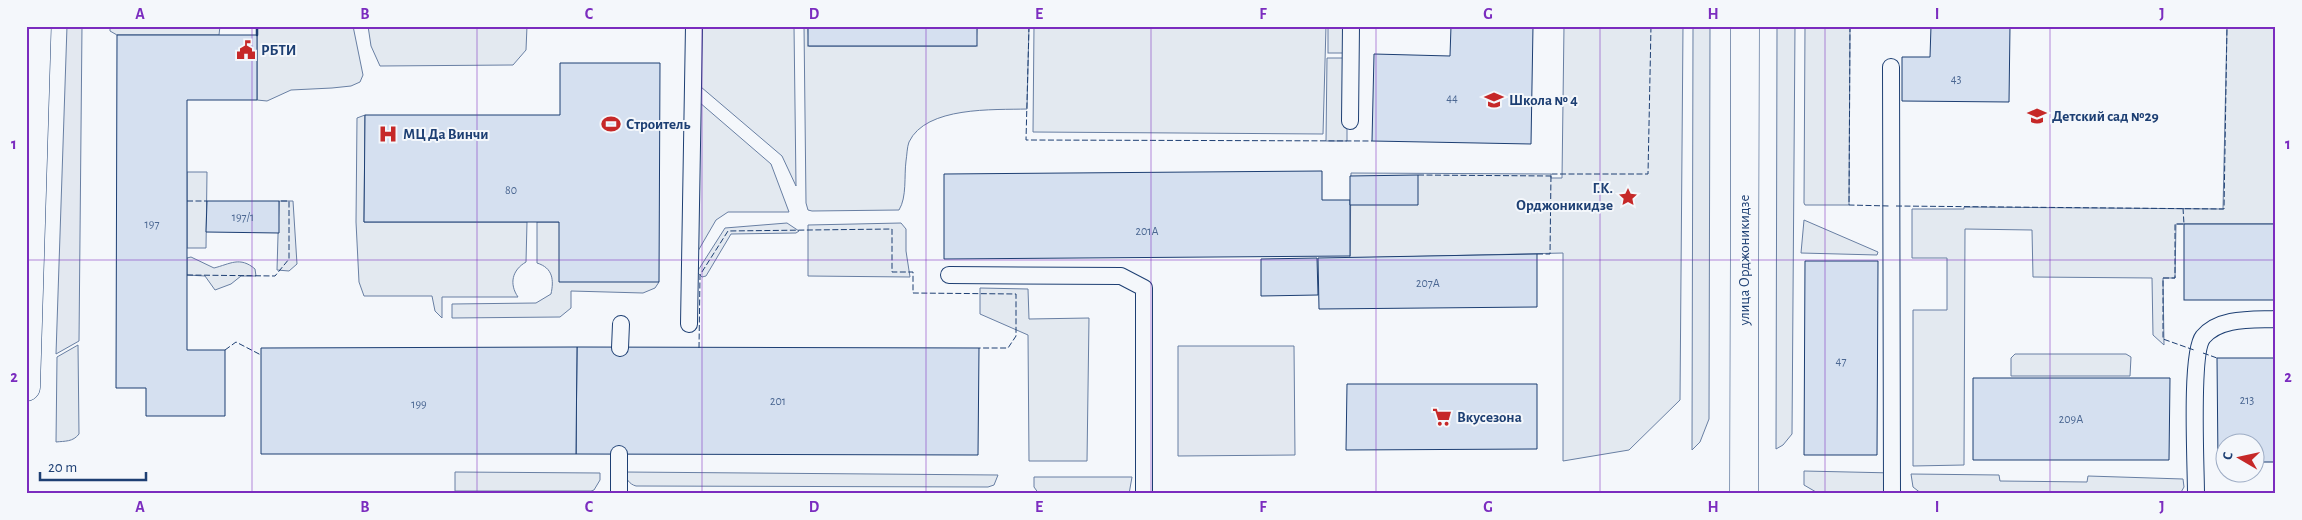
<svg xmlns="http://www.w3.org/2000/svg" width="2302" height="520" font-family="'Alegreya Sans',sans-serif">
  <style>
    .green { fill: #e3e9f0; stroke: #687fa3 }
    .parking { fill: #e3e8f0; stroke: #687fa3 }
    .building { fill: #d5e0f0; stroke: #1d3f73 }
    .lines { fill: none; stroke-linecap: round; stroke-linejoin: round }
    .service-casing { stroke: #1d3f73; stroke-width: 18 }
    .tertiary-casing { stroke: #1d3f73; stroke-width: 29 }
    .secondary-casing { stroke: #1d3f73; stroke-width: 29 }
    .service { stroke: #f4f7fb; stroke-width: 16 }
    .tertiary { stroke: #f4f7fb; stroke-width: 28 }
    .secondary { stroke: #f4f7fb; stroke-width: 28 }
    .fence { stroke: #1d3f73; stroke-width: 1; stroke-dasharray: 6 2.5; stroke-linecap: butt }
    .wall { stroke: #1d3f73; stroke-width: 2.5 }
    .grid { fill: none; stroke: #7b2cbf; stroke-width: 1; stroke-opacity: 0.55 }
    .labels { text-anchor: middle; stroke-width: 4; stroke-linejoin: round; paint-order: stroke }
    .number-label { font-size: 12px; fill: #4b6792 }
    .poi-label { font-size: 15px; font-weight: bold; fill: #1d3f73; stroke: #f4f7fb; text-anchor: start }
    .street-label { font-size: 15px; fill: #1d3f73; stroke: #f4f7fb }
    .neatline { fill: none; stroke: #7b2cbf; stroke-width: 2 }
    .grid-label { font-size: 16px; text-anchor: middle; font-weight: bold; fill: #7b2cbf }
  </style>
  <rect width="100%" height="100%" fill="#f4f7fb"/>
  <g class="green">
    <polygon points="110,26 220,26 219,35 117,35 110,31"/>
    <polygon points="257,26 353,26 363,75 360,82 351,86 332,88 291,90 267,101 257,100"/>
    <polygon points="368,26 527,26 526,50 513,65 380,66 371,46"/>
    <polygon points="702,26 794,26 796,186 782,156 701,87"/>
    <path d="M804,26H808L809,46H976L977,26H1029L1027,109C994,110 926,106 909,142C907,147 907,155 906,161C904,176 907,197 899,210L812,211L808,210L806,203Z"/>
    <polygon points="1034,26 1326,26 1323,134 1033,132"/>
    <rect x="1328" y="26" width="19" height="27"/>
    <polygon points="1564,26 1683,26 1680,400 1629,450 1563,461 1563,253 1350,258 1351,173 1551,174 1551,178 1562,178"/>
    <polygon points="1693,26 1710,26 1709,419 1700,442 1692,450"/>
    <polygon points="1777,26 1795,26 1792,434 1783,445 1776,449"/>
    <polygon points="1805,26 1850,26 1849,205 1805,205 1804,203"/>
    <polygon points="2227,26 2276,26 2276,224 2176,224 2175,278 2163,278 2164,345 2153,335 2152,278 2033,277 2032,230 1965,229 1964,465 1913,466 1913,310 1947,310 1947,258 1912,258 1912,209 1964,209 1964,207 2223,209"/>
    <polygon points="1327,58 1347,58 1347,141 1326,141"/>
    <polygon points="699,102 771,164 789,212 728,212 716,220 698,251"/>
    <path d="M365,115L364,222H527L526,262C512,270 509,284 518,297H442V318L435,311L432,296H364L359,282L356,222L357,118Z"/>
    <polygon points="187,172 207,172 206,248 187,248"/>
    <polygon points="279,201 293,201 297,264 289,271 277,270"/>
    <polygon points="1804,220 1878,252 1877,255 1801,253"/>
    <path d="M537,222H559L659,282L655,288L643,293L571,291V308L560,317L452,318V304L536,303L551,294C554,280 553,268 537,263Z"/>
    <polygon points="787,223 799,231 796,233 731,234 706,276 702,277 697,272 725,228"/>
    <polygon points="901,223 906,229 906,251 910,277 808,276 808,225"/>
    <path d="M191,257L214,268C230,264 240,256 255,269L256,276H241L231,284L215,290L205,276L187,275V258Z"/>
    <polygon points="980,288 1028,289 1029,319 1089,318 1087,461 1029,461 1028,335 980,314"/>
    <path d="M78,345L79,434C73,442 65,441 56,442L57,357Z"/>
    <polygon points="2015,354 2126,354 2131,357 2130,376 2011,376 2011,358"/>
    <polygon points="1804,471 1894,473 1885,493 1816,492 1804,485"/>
    <polygon points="455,472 600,473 600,480 594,490 591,491 455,491"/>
    <path d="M625,472L998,475L994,485L988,487L636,486C629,484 626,479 625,472Z"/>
    <polygon points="1911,474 1999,475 2000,481 2087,482 2088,476 2183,479 2184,487 2180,494 1922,494 1913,487"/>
    <polygon points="1034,477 1132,477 1129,494 1039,494 1034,487"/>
  </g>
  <g class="parking">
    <polygon points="67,26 82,26 79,341 56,354"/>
    <polygon points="1178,346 1294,346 1295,455 1178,456"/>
  </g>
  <g class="building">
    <rect x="808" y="26" width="169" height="20"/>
    <polygon points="1451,26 1533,26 1531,144 1372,141 1374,54 1450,56"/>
    <polygon points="1931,26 2010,26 2009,102 1902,101 1902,57 1930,57"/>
    <polygon points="117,35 257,35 257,100 187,100 187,350 225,350 225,416 146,416 146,388 116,388"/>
    <polygon points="560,63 660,63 659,282 559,282 559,222 364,222 365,115 560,115"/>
    <polygon points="1322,171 1322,200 1350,200 1350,256 944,259 944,174"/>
    <polygon points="1418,175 1418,205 1350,205 1350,176"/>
    <polygon points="207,201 279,201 279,233 206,232"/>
    <rect x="2184" y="224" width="92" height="76"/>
    <polygon points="1537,254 1537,307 1319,309 1318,258"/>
    <polygon points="1317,258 1318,295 1261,296 1261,259"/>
    <polygon points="1805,261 1878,261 1877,455 1804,455"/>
    <polygon points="577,347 979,348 978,455 576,454"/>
    <polygon points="577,347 576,454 261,454 261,348"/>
    <polygon points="2217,358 2276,358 2276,462 2254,462 2254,442 2224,442 2224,462 2218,463"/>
    <polygon points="1973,378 2170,378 2169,460 1973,460"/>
    <polygon points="1347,384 1537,384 1537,449 1346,450"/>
  </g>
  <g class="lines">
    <g class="service-casing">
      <g id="service">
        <polyline points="1891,67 1892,494"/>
        <polyline points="1350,121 1351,26"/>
        <polyline points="949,275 1121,276 1144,288 1144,494"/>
        <polyline points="689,324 694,26"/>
        <polyline points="620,348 621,324"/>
        <polyline points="619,494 619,454"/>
        <path d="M2196,494C2196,467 2190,353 2203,337C2220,317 2252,320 2276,319"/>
      </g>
    </g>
    <g class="tertiary-casing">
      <polyline id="tertiary" points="26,387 37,26"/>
    </g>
    <g class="secondary-casing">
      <polyline id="secondary" points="1744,494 1745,26"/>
    </g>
    <use href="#service" class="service"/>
    <use href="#tertiary" class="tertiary"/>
    <use href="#secondary" class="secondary"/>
    <g class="fence">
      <polyline points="1029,26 1026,140 1372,141"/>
      <polyline points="1850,26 1849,205 1889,206"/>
      <polyline points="1418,175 1551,176"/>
      <polyline points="187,201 207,201"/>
      <polyline points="1896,206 2224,209 2227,26"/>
      <polyline points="2183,208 2184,224 2175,224 2175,278 2163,278 2163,339 2194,350"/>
      <polyline points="1537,254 1550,254 1551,174 1648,174 1651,26"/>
      <polyline points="187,275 275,276 289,259 289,201 279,201"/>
      <polyline points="699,348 700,275 728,231 892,229 892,272 913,272 913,293 1016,294 1016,336 1008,348 979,348"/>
      <polyline points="225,350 236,342 261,355"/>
      <polyline points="2203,353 2217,358"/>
    </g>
    <polyline class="wall" points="257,26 257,35"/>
  </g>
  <path class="grid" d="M252,26V494M477,26V494M702,26V494M926,26V494M1151,26V494M1376,26V494M1600,26V494M1825,26V494M2050,26V494M26,260H2276"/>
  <defs>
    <g id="civic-bare" transform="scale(1.5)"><path d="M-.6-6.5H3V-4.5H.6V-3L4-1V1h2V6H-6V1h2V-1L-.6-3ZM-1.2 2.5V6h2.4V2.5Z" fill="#c62828" stroke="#f4f7fb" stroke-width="2.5" paint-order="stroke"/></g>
    <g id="school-bare" transform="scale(1.5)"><path d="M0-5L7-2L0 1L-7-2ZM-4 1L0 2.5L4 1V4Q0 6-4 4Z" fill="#c62828" stroke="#f4f7fb" stroke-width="2.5" paint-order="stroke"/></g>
    <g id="stadium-bare" transform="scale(1.5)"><path d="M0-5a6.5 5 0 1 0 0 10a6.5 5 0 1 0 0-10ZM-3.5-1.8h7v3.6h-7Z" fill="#c62828" stroke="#f4f7fb" stroke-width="2.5" paint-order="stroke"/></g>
    <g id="hospital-bare" transform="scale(1.5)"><path d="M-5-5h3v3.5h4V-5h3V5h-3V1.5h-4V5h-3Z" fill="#c62828" stroke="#f4f7fb" stroke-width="2.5" paint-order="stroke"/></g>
    <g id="sight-bare" transform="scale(1.5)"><path d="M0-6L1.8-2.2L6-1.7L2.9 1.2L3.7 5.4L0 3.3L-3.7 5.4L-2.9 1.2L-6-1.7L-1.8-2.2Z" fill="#c62828" stroke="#f4f7fb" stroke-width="2.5" paint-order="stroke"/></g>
    <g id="supermarket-bare" transform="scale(1.5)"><path d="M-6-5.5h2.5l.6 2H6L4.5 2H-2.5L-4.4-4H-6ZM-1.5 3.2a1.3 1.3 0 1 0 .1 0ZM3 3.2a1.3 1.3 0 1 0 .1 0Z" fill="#c62828" stroke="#f4f7fb" stroke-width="2.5" paint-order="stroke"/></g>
  </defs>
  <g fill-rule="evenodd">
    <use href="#civic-bare" x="246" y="50"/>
    <use href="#school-bare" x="1494" y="100"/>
    <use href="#school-bare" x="2037" y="116"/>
    <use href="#stadium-bare" x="611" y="124"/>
    <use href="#hospital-bare" x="388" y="134"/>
    <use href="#sight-bare" x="1628" y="197"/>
    <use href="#supermarket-bare" x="1442" y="417"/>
  </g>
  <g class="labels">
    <g class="number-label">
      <text x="1956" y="83">43</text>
      <text x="1452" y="102">44</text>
      <text x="511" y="194">80</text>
      <text x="243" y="221">197/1</text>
      <text x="152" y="228">197</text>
      <text x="1147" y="235">201А</text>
      <text x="1428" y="287">207А</text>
      <text x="1841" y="365">47</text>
      <text x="2247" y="404">213</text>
      <text x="778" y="405">201</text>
      <text x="419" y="408">199</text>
      <text x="2071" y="423">209А</text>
    </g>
    <g class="poi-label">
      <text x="261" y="55">РБТИ</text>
      <text x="1509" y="105">Школа № 4</text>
      <text x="2052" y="121">Детский сад №29</text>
      <text x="626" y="129">Строитель</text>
      <text x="403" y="139">МЦ Да Винчи</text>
      <text x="1613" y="193" text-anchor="end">Г.К.<tspan x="1613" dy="17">Орджоникидзе</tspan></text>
      <text x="1457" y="422">Вкусезона</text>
    </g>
    <g class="street-label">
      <text transform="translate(1744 260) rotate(-90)" y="5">улица Орджоникидзе</text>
    </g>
  </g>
  <rect width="2302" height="520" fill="none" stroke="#f4f7fb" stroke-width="55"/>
  <g transform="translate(2240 458) rotate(279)"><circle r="24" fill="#f4f7fb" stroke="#9eadc5"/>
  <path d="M0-4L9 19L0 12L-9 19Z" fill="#c62828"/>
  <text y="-8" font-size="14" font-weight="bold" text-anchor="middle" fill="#1d3f73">С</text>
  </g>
  <path d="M40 472v8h106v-8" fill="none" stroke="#1d3f73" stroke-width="2.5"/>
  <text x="48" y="472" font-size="15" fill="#1d3f73" stroke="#f4f7fb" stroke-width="4" paint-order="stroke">20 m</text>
  <rect x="28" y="28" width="2246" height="464" class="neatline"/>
  <g class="grid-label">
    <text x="140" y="19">A</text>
    <text x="365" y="19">B</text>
    <text x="589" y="19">C</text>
    <text x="814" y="19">D</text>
    <text x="1039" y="19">E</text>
    <text x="1263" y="19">F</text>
    <text x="1488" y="19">G</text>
    <text x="1713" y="19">H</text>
    <text x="1937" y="19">I</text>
    <text x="2162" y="19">J</text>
    <text x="14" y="149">1</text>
    <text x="2288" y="149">1</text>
    <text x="14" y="382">2</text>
    <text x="2288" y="382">2</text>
    <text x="140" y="512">A</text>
    <text x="365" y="512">B</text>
    <text x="589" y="512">C</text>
    <text x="814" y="512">D</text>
    <text x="1039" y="512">E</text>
    <text x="1263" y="512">F</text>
    <text x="1488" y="512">G</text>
    <text x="1713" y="512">H</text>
    <text x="1937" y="512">I</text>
    <text x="2162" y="512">J</text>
  </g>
</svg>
